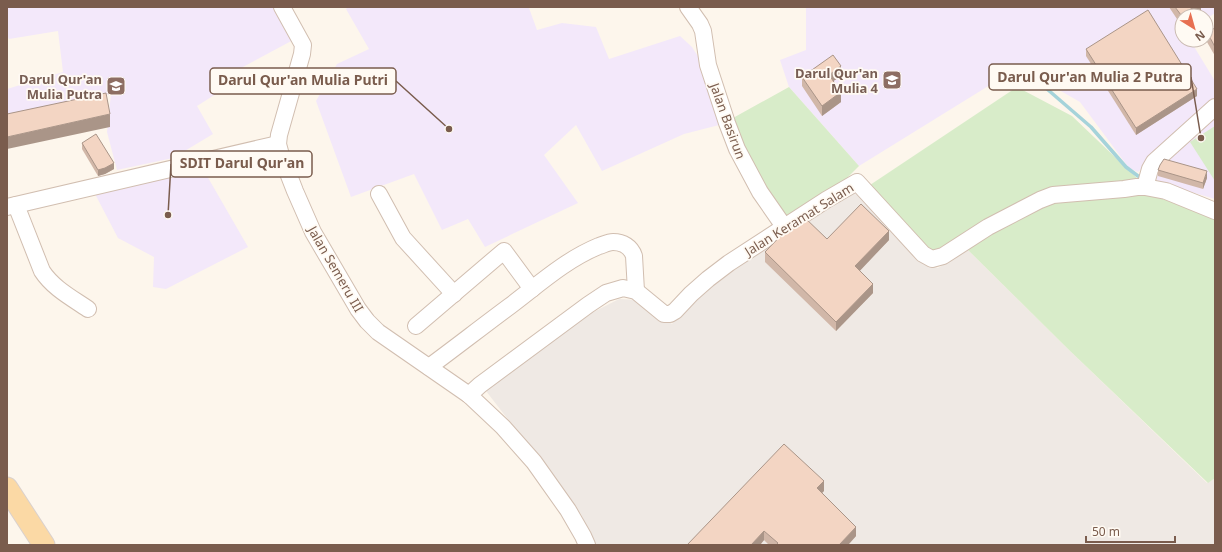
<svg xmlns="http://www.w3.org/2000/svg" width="1222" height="552" font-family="'Noto Sans',sans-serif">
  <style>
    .industrial { fill: #efe9e4 }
    .education { fill: #f3e8fa }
    .green { fill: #d8ecc9 }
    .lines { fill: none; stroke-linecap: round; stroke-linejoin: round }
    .stream { stroke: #a5d3da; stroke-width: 3.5 }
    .minor-casing { stroke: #d1beb0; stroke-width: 18 }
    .major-casing { stroke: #dad1cd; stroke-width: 23 }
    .minor { stroke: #fff; stroke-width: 16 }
    .major { stroke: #fbd9a5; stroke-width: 21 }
    .wall { fill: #d1b7a8 }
    .shaded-wall { fill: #aa9588 }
    .building { fill: #f3d5c3; stroke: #aa9588 }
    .labels { text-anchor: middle; stroke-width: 3.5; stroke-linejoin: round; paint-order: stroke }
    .education-label { font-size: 13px; font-weight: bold; fill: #785e54; stroke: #fffaf3; text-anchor: end }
    .street-label { font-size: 13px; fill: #7a5c4d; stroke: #fffaf3 }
    .leader { fill: none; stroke: #7a5c4d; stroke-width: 1.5 }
    .callout-dot { fill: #7a5c4d; stroke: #fffaf3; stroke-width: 1.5 }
    .callout { fill: #fffaf3; stroke: #7a5c4d; stroke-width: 1.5 }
    .callout-label { font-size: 14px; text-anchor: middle; font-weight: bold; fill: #7a5c4d }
  </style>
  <rect width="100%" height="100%" fill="#fdf6ec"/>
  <polygon class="industrial" points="849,191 864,198 924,264 938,268 968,250 1068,349 1207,483 1215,478 1215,545 595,545 581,514 486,391 576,321 619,299 639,300 672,324 712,278"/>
  <g class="education">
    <polygon points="7,7 278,7 295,39 213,83 216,94 197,106 213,134 173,158 117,170 107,132 111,94 7,117 7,89 63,72 58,31 9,39 7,35"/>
    <polygon points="348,7 530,7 529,8 537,30 562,23 596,27 609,59 680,36 692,47 704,66 723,124 684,134 602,171 576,125 544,155 578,203 485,247 468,219 442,230 414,174 351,197 316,101 337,64 369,49 346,9"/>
    <polygon points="806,7 1215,7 1215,13 1206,19 1206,16 1182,16 1182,40 1190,40 1215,81 1215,101 1138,172 1129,168 1080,102 1031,74 1011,72 859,166 789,87 780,60 806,50"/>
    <polygon points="1215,111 1215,199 1157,182 1156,175 1158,165"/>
    <polygon points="203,169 248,247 166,289 153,287 154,257 118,238 94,192"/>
  </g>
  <g class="green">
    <path d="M789,87L859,166L842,183L785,220C765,188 744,155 733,118Z"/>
    <polygon points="1017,87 1072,116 1139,180 1073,187 941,252 930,253 867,187"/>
    <polygon points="1215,126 1215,181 1190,142"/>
    <polygon points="1133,196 1155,196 1215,219 1215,478 1208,483 1068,349 968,250 992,232 1046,203"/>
  </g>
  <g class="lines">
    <polyline class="stream" points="1011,66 1028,81 1047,89 1091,127 1126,167 1138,176 1144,178"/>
    <g class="minor-casing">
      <g id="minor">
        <polyline points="282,7 303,45 302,54 279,135 278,144 281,155 295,191 313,232 358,309 367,321 378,332 469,395 503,427 534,462 568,510 583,536 587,545"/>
        <polyline points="688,7 700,24 703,31 708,65 727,123 737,149 760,192 785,228"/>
        <polyline points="1145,187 1150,169 1154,162 1215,107"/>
        <polyline points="379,194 403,238 454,294"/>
        <path d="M16,205L42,271C53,288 72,298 88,309"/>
        <polyline points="7,207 278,144"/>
        <polyline points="416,326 504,251 532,289"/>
        <path d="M429,367C456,347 483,326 510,306C538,285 565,260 599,246C603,245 608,242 613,242C623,242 631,247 634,256L636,291"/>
        <polyline points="469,395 480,385 588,305 606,293 623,288 636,291 664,314 670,314 675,311 691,294 708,279 729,263 826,200 857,182 923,254 932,259 943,256 988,227 1040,200 1053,195 1124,189 1137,187 1145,187 1166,191 1215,211"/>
      </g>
    </g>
    <g class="major-casing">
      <polyline id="major" points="7,488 44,545"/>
    </g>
    <use href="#minor" class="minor"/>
    <use href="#major" class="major"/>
  </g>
  <g class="wall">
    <polygon points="1169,7 1201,7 1201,12 1194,16 1182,16 1181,25"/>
    <polygon points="1215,28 1215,56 1207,42 1207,32"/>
    <polygon points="1086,49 1197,96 1136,135 1086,56"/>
    <polygon points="841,76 833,81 841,102 822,116 802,86 802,77"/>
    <polygon points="82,143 114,169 105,174 98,176 82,149"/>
    <polygon points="1158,170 1207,178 1203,189 1158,176"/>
    <polygon points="827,239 889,240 859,271 873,293 836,331 765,262 765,252"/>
    <polygon points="824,491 822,493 856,536 848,545 769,545 764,540 760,545 687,545"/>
  </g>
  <g class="shaded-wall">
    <polygon points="1194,7 1201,7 1201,12 1194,16 1182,16 1182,24 1181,25 1181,15"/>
    <polygon points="841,66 841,76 829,84 829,75"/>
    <polygon points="1197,89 1197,96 1136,135 1136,128"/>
    <polygon points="841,92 841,102 822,116 822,106"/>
    <polygon points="110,114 110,127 7,149 7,137"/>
    <polygon points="114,163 114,169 105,174 98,176 98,170"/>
    <polygon points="1207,171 1207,178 1203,189 1203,183"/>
    <polygon points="889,231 889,240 855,276 855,266"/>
    <polygon points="873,284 873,293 836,331 836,322"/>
    <polygon points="824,481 824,491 817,498 817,488"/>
    <polygon points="856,527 856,536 848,545 839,545"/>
    <polygon points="764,531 764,540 760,545 751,545"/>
  </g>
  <g class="building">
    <polygon points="1175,7 1194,7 1181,15"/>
    <polygon points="1148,10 1197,89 1136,128 1086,49"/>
    <polygon points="1215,28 1215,47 1207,32"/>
    <polygon points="833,55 841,66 829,75 841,92 822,106 802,77"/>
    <polygon points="106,93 110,114 7,137 7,114"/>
    <polygon points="96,134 114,163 105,168 98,170 82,143"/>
    <polygon points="1164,159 1207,171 1203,183 1158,170 1160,165"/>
    <polygon points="861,204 889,231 855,266 873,284 836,322 765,252 793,223 803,216 827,239"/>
    <polygon points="784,444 824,481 817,488 856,527 839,545 776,545 778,543 764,531 751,545 687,545"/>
  </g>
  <defs>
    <g id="school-square" transform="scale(1)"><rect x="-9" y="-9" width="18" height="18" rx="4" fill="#8d6e63" stroke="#fffaf3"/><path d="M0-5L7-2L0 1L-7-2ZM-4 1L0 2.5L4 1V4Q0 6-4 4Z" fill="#fff"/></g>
  </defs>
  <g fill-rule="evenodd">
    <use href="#school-square" x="892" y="80"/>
    <use href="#school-square" x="116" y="86"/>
  </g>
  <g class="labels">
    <g class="education-label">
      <text x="878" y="78">Darul Qur'an<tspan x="878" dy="15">Mulia 4</tspan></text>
      <text x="102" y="84">Darul Qur'an<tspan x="102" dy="15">Mulia Putra</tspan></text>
    </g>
    <g class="street-label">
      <text transform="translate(728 121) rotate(70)" y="5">Jalan Basirun</text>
      <text transform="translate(799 219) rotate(-32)" y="5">Jalan Keramat Salam</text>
      <text transform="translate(336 269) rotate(60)" y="5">Jalan Semeru III</text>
    </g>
  </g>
  <path class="leader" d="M1201 138L1191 77M449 129L396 81M168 215L171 164"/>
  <g class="callout-dot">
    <circle cx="1201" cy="138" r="4"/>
    <circle cx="449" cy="129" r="4"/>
    <circle cx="168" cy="215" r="4"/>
  </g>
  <g class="callout">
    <rect x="989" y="64" width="202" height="26" rx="4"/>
    <rect x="210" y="68" width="186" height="26" rx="4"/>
    <rect x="171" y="151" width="141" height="26" rx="4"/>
  </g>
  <g class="callout-label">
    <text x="1090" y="82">Darul Qur'an Mulia 2 Putra</text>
    <text x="303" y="85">Darul Qur'an Mulia Putri</text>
    <text x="242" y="168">SDIT Darul Qur'an</text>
  </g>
  <rect width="1222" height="552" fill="none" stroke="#7a5c4d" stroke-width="16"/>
  <g transform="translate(1194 28) rotate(143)"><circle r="19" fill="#fffaf3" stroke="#cabbb1"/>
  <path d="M0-3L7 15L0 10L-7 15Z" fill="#e76f51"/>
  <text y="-6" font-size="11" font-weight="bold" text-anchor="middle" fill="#7a5c4d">N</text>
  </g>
  <path d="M1086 536v6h89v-6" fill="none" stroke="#7a5c4d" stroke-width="2"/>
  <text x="1092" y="536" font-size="12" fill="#7a5c4d" stroke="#fffaf3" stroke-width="3" paint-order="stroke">50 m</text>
</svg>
